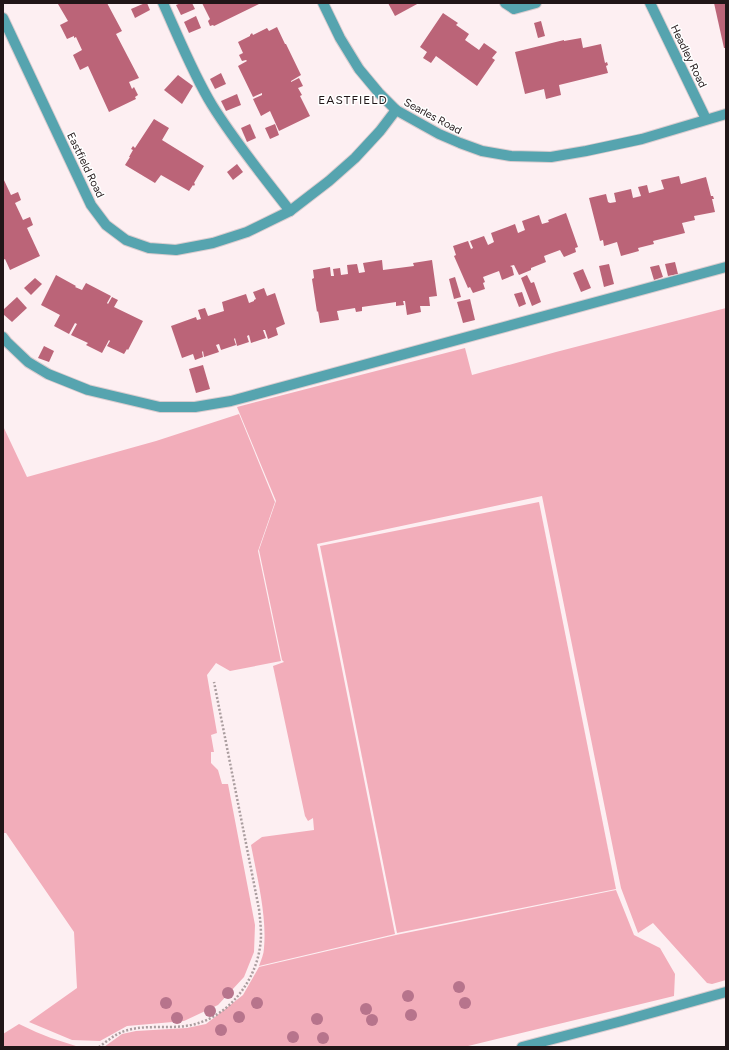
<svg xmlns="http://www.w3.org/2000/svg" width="729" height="1050" font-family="Figtree,sans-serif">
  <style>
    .green { fill: #f2adba }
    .building { fill: #bb6478 }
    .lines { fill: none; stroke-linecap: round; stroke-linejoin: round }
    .minor-casing { stroke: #dacccf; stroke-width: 12 }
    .path { stroke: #aa9d9f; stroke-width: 2.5; stroke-dasharray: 2 2; stroke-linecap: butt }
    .minor { stroke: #56a4af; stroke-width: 10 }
    .tree { fill: #b7748c }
    .labels { text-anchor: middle; stroke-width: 3; stroke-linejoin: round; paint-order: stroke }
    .street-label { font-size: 11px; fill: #211618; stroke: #fff }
    .neighbourhood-label { font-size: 12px; letter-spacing: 1px; fill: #211618; stroke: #fff }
  </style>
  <rect width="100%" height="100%" fill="#fdeff2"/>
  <g class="green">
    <path d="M726,308V980L712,984L707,983L653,923L638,933L621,888L542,496L317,544L395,934L259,966C261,960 264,954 264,948C267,915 257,877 251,845L262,837L314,830L313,818L308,821L305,816L273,666L284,662L282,660L259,550L276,501L237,407L465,348L472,375L556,352Z"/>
    <polygon points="239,414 275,502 258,551 281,661 230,671 216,663 207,675 217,733 211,735 214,752 211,752 211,763 218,770 222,784 228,784 255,925 254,952 244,977 218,1005 184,1021 127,1026 100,1041 72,1040 29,1022 77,988 74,932 6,833 3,833 3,426 27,477 156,441"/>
    <polygon points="539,502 616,889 397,933 320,546"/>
    <polygon points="616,890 634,935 660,948 675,974 674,996 464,1047 104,1047 122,1034 136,1031 187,1028 206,1024 243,995 259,967 396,935"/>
    <polygon points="19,1024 36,1032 51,1038 79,1047 3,1047 3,1034"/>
  </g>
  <g class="building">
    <polygon points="60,3 101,3 101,4 107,3 122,31 116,34 139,78 129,82 132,89 134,87 138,95 135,97 136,99 109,112 88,66 80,70 73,55 82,50 76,37 74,38 74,36 67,39 60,25 68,21 58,4"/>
    <polygon points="145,3 147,3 150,10 135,18 131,9"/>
    <polygon points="181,3 192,3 195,9 181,15 176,5"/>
    <polygon points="202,3 261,3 214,26 213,25 210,26 208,21 210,19"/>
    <polygon points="388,3 419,3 395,16"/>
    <polygon points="714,3 726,3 726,48 724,48"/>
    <polygon points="443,13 458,23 456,25 469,34 465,40 479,50 484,43 497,52 492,58 495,60 477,86 436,56 431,63 423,58 427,52 420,47"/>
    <polygon points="196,16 201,28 189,33 184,22"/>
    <polygon points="541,21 545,36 538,38 534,23"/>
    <polygon points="277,27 285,44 286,44 301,75 291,81 291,82 299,78 303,86 298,88 302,95 300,96 310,116 279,131 270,111 261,116 253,99 262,95 262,93 253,97 238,66 247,61 246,60 242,61 239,55 243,53 238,42 250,36 250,35 252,33 253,35 267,28 269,31"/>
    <polygon points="581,38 583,48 601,44 605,63 607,62 608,65 606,66 608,73 559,85 561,95 546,99 544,89 525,94 515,52 564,40 564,41"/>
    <polygon points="221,73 226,84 215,89 210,79"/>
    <polygon points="178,75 193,86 182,104 164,90"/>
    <polygon points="237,94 241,105 226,111 221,101"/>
    <polygon points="154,119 169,128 162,140 204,166 194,183 195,184 194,186 193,185 189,191 161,175 155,183 125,165 130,157 129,157 133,150 131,149 133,146 135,148"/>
    <polygon points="250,124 256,138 247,142 241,128"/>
    <polygon points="275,124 279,135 270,139 265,128"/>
    <polygon points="237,164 243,172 233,180 227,172"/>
    <polygon points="679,176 681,184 706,177 711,196 713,196 714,199 712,199 715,212 694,216 695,220 682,223 685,233 653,241 654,244 638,248 639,251 621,256 617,242 604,246 603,240 600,241 589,198 606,194 608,202 610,203 616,202 614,193 631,189 633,198 641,196 638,187 647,185 649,193 664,189 661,180"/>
    <polygon points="3,178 11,195 18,192 21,200 15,203 23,220 30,217 33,225 27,228 40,256 10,270 5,259 3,260"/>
    <polygon points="566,213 578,247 575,248 576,252 564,257 560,250 544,256 546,262 531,268 531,270 519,275 514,265 510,266 512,267 514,275 502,280 499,271 483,277 485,282 483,283 485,289 473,293 470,287 468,288 454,256 456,255 453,246 468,241 471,249 473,248 470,241 484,236 488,245 494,242 491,233 515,224 518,233 525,230 522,221 539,215 542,224 549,222 548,220"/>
    <polygon points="382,260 383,270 414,266 413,263 432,260 437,296 429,297 430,306 420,306 421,312 407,315 405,301 403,301 404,305 396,306 396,302 362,307 362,311 356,312 355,308 337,311 339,320 320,323 318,311 317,312 312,279 314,278 313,270 330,267 331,276 334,276 333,269 340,268 341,275 348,274 347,265 357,264 359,273 365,272 363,263"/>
    <polygon points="675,262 678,274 668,276 665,264"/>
    <polygon points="609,264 614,284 604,287 599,266"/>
    <polygon points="659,265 663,277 654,280 650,267"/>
    <polygon points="583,269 591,288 581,292 573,273"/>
    <polygon points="56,275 76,286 75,287 82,290 86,283 111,296 107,303 108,304 112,297 118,300 114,307 143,321 128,350 127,349 124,354 107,346 110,341 109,340 102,353 86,345 88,343 71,335 77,324 75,323 69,334 54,326 60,315 41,305"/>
    <polygon points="527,275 531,283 534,282 541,302 532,306 521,278"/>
    <polygon points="455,277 461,297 454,299 449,279"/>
    <polygon points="35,278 42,284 31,295 24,288"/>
    <polygon points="264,288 267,296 275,293 285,324 276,328 278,335 268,339 265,330 263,330 266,338 251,343 249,335 247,336 249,342 237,346 235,338 234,339 236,345 221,350 219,344 216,345 219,352 204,357 203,351 202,352 203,357 195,360 193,354 182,358 171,326 196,317 197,320 201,319 198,310 205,308 208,316 224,311 222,302 246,294 249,303 254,301 254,300 256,299 253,292"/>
    <polygon points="522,292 526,304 519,307 514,294"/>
    <polygon points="17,297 27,308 12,322 3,314 3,310"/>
    <polygon points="470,299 475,320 463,323 457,302"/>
    <polygon points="44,346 54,351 49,362 38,358"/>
    <polygon points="203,365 210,389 196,393 189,369"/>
  </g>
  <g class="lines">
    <g class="minor-casing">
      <g id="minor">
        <path d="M163,3C178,36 193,74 212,105C235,142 263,176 290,211"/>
        <polyline points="323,3 340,38 359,69 379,93 396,110 439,134 460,143 482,151 511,156 551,157 586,151 642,139 726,114"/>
        <polyline points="505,3 514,9 536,3"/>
        <polyline points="650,3 706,119"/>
        <polyline points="3,18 91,205 106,225 126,240 149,248 176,250 213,243 247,232 290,211 329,181 355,158 380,131 396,110"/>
        <polyline points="3,337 7,342 28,362 48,374 88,390 160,407 195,407 231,401 726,267"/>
        <polyline points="522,1047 622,1021 726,992"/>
      </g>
    </g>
    <path class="path" d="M99,1047C106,1042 114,1035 122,1032C142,1024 165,1029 185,1026C228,1021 260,978 261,936C261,927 260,918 259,909L214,682"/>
    <use href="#minor" class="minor"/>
  </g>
  <g class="tree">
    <circle cx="459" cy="987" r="6"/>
    <circle cx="228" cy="993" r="6"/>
    <circle cx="408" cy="996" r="6"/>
    <circle cx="166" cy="1003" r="6"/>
    <circle cx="257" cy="1003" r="6"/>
    <circle cx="465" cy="1003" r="6"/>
    <circle cx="366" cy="1009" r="6"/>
    <circle cx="210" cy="1011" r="6"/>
    <circle cx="411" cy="1015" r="6"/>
    <circle cx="239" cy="1017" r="6"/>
    <circle cx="177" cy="1018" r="6"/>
    <circle cx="317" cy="1019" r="6"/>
    <circle cx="372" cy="1020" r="6"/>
    <circle cx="221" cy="1030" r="6"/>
    <circle cx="293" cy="1037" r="6"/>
    <circle cx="323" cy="1038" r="6"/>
  </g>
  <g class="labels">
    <g class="street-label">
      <text transform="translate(689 56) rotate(64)" y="4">Headley Road</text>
      <text transform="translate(433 116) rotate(28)" y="4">Searles Road</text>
      <text transform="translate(86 165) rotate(64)" y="4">Eastfield Road</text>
    </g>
    <g class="neighbourhood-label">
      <text x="353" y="104">EASTFIELD</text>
    </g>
  </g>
  <rect width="729" height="1050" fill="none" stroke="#211618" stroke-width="8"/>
</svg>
